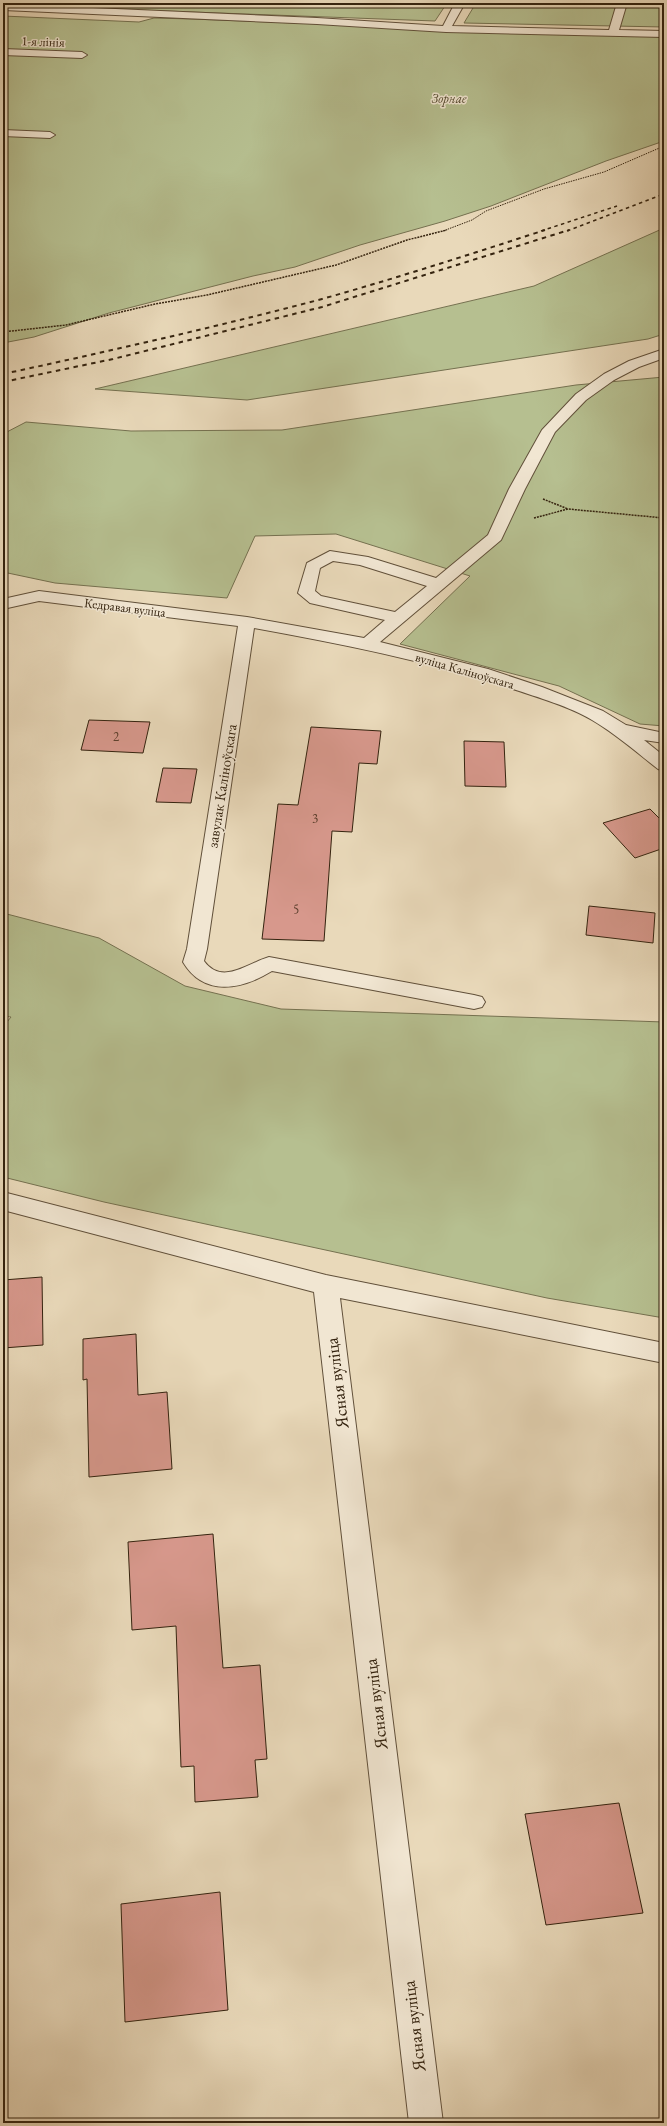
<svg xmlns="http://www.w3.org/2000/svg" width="667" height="2126" font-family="'EB Garamond',serif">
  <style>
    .green { fill: #b6bf90; stroke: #757150 }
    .building { fill: #d7988c; stroke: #34230f }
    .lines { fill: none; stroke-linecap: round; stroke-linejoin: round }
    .minor-casing { stroke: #61503a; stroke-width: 2 }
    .path-far1 { stroke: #34230f; stroke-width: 1; stroke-dasharray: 1.5 1; stroke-linecap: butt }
    .path { stroke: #34230f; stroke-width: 1.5; stroke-dasharray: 2 1; stroke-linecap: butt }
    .minor { fill: #f1e6d2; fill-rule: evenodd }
    .rail-far1 { stroke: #34230f; stroke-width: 1.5; stroke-dasharray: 3.5 3.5; stroke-linecap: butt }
    .rail { stroke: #34230f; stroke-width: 2; stroke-dasharray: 4.5 4.5; stroke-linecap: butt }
    .labels { text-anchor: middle; stroke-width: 3; stroke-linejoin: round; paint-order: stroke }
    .far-street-label { font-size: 13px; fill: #34230f; stroke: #f1e6d2 }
    .far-park-label { font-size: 13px; font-style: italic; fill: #544a2f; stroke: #f1e6d2 }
    .number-label { font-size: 13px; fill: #5d402e }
    .street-label { font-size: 15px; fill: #34230f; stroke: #f1e6d2 }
    .near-street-label { font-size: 18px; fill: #34230f; stroke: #f1e6d2 }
  </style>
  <rect width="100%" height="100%" fill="#e9d9ba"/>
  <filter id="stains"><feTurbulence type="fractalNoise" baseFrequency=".005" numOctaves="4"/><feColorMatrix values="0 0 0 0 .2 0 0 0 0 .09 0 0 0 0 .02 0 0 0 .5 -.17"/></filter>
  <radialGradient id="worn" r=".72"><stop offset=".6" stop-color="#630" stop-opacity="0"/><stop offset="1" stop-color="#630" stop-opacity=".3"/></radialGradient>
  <g class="green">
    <polygon points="3,3 447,3 435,21 3,5"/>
    <polygon points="476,3 664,3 664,27 464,23"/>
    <polygon points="3,16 139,22 154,18 191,19 664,37 664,141 606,161 491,206 445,221 360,245 295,267 253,276 109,313 34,337 3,343"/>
    <polygon points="664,228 664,334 648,339 247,400 95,389 534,286"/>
    <polygon points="664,377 664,726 640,724 559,686 400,644 470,576 336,534 255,536 227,598 55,583 3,572 3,434 26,422 131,431 282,430 576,385"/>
    <polygon points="3,913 99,938 185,986 281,1009 664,1022 664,1318 547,1298 104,1202 3,1177 3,1027 11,1017 3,1016"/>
  </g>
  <g class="building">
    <polygon points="89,720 150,722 143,753 81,750"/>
    <polygon points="311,727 381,731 377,764 359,763 352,832 332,831 324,941 262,939 278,804 298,805"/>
    <polygon points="464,741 504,742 506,787 465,786"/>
    <polygon points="163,768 197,769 191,803 156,802"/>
    <polygon points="650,809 664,823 664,848 635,858 603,823"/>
    <polygon points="589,906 655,913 653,943 586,935"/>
    <polygon points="42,1277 43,1345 3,1348 3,1280"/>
    <polygon points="136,1334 138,1395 167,1392 172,1469 89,1477 87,1379 83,1380 83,1339"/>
    <polygon points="213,1534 223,1668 260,1665 267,1759 255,1760 258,1797 195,1802 194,1766 181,1767 176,1626 132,1630 128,1542"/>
    <polygon points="619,1803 643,1913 546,1925 525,1814"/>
    <polygon points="220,1892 228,2010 125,2022 121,1904"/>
  </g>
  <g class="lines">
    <g class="minor-casing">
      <g id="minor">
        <polygon points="455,3 465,3 452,26 609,30 617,3 627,3 619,30 664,31 664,37 446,32 317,24 3,10 3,4 317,18 443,26"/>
        <polygon points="3,49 82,52 87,55 82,58 3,55"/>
        <polygon points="3,130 50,132 55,135 50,138 3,136"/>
        <path d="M664,349V358L639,367L614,380L586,400L555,432L525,489L501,540L380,642L488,669L542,687L603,711L626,725L664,733V743L644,740L664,756V771L658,769C636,752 616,734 592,720C571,707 537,697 513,689C429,661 342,644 254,628L207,949L204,961C222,986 248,963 269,957L474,995L482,997L485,1002L482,1007L474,1009L272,971C241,990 204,997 183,962L187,949L238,626L39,601L3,609V599L39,591L247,617L364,638L385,620L310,603L298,593L307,563L330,551L368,557L436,578L488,535L509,489L542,430L576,394L604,374L629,361ZM333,561L360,565L427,586L395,612L321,596L315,591L320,568Z"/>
        <polygon points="3,1192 326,1275 664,1343 664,1363 340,1298 443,2123 409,2123 314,1292 3,1210"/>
      </g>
    </g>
    <polyline class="path-far1" points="443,231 472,220 486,211 544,189 604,172 664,146"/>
    <g class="path">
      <polyline points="3,332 66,325 155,304 207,295 336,265 407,240 447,230"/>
      <polyline points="543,499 568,509"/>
      <polyline points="534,518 568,509 664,518"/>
    </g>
    <use href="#minor" class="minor"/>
    <g class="rail-far1">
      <polyline points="541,231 617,206"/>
      <polyline points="567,231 664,194"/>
    </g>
    <g class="rail">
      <path d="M3,374C110,351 216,327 322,299C397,278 471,254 545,230"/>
      <polyline points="3,382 113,359 322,307 569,230"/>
    </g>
  </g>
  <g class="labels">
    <g class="far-street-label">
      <text transform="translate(43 41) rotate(2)" y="5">1-я лінія</text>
      <text transform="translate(125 607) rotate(7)" y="5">Кедравая вуліца</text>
      <text transform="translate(465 670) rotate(16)" y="5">вуліца Каліноўскага</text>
    </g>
    <g class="far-park-label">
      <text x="449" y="103">Зорнае</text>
    </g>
    <g class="number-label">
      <text x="116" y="741">2</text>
      <text x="315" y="823">3</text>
      <text x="296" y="914">5</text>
    </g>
    <g class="street-label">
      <text transform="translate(222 786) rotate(-81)" y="5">завулак Каліноўскага</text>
    </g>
    <g class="near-street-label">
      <text transform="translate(337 1383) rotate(-97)" y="6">Ясная вуліца</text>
      <text transform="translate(376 1704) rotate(-97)" y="6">Ясная вуліца</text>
      <text transform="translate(414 2026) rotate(-97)" y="6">Ясная вуліца</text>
    </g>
  </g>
  <rect width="667" height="2126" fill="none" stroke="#e9d9ba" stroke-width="16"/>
  <rect x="4" y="4" width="659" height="2118" fill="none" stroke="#34230f" stroke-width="2"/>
  <rect x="8" y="8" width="651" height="2110" fill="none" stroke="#34230f"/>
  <rect width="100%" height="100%" filter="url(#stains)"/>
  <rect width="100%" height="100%" fill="url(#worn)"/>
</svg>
